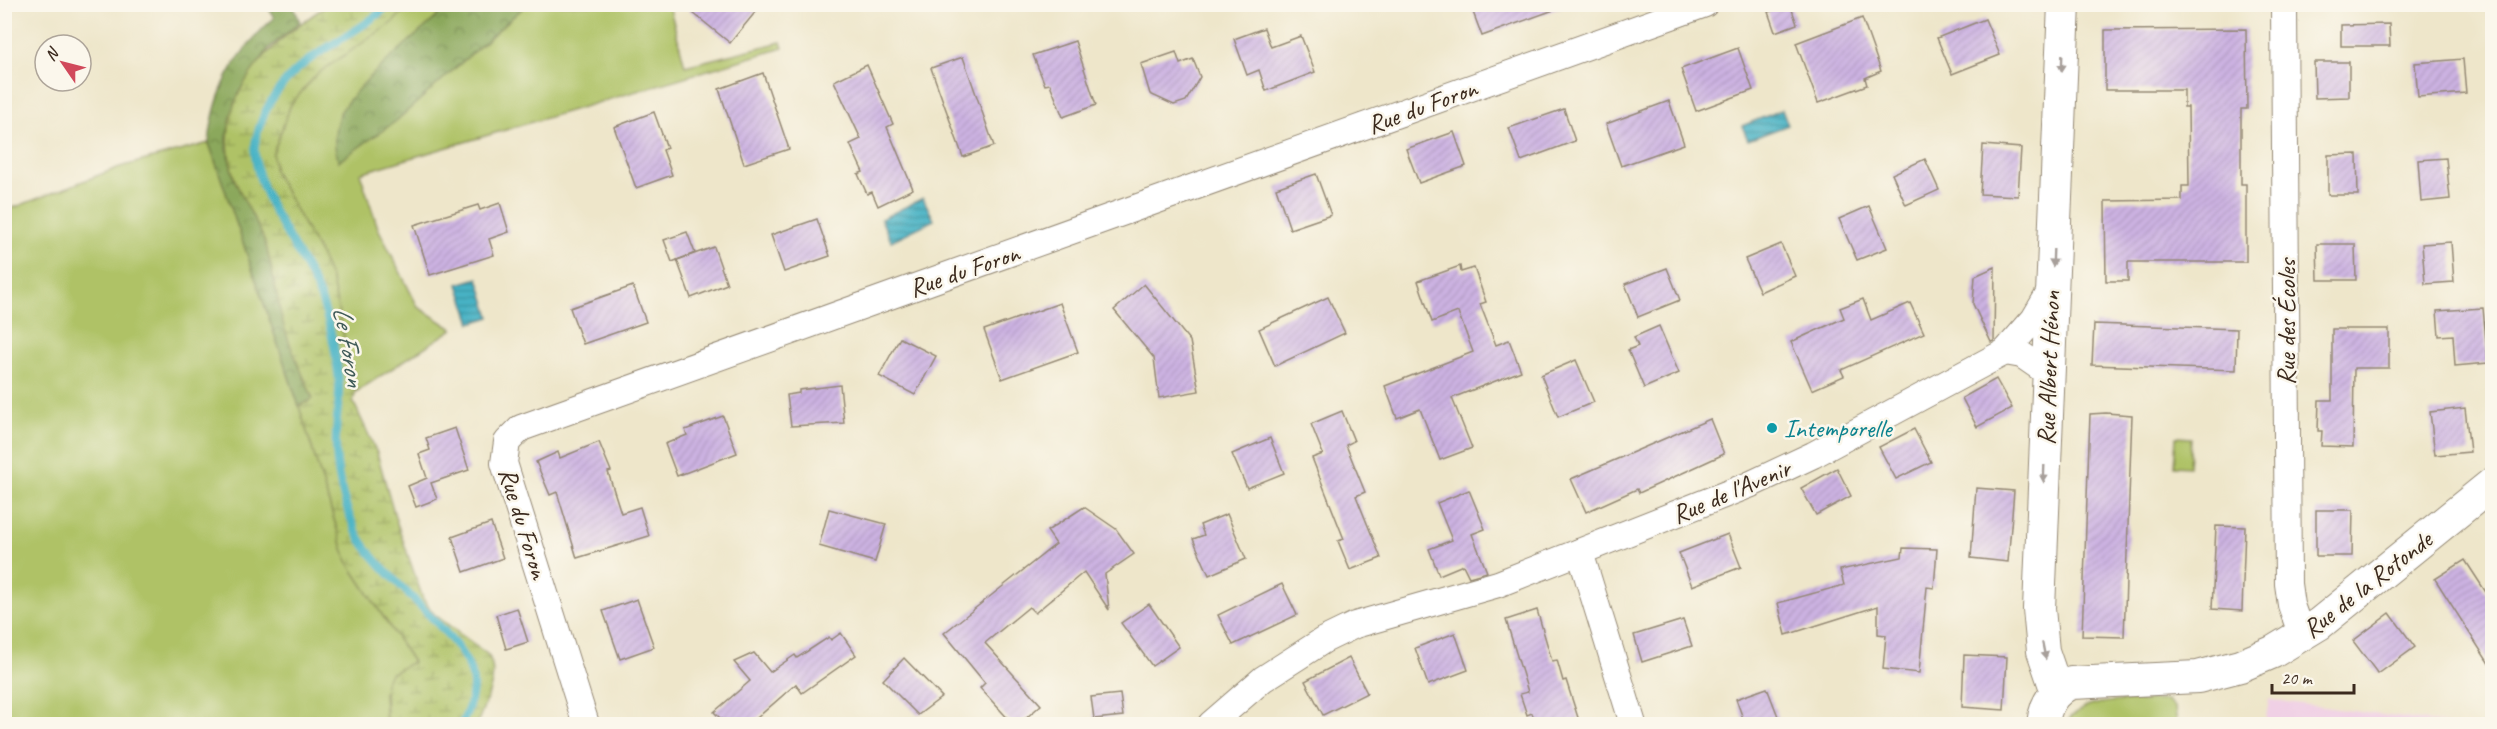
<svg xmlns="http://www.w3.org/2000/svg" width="2497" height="729" font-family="Caveat,sans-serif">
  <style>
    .built { fill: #f0d0e5 }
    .green { fill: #afc266; stroke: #757642; stroke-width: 1.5 }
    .forest { fill: url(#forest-crowns); stroke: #63693c; stroke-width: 1.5 }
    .wetland { fill: url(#wetland-marsh); stroke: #757642; stroke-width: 1.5 }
    .water { fill: url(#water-rules); stroke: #416e72; stroke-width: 1.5 }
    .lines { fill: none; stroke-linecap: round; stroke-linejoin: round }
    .stream { stroke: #47b2c5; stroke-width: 8 }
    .building { fill: url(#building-hatch) }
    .minor-casing { stroke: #948874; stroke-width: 28 }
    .tertiary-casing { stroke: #948874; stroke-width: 34 }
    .minor { stroke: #fff; stroke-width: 26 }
    .tertiary { stroke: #fff; stroke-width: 32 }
    .oneway { fill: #a79f9a }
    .culture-dot { fill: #0f9aa8; stroke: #fbf7ec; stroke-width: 2 }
    .labels { text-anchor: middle; stroke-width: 5; stroke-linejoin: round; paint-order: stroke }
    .street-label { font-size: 26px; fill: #3b2a1e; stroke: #fbf7ec }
    .culture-label { font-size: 26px; fill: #0d838f; stroke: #fbf7ec; text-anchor: start }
    .water-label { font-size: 27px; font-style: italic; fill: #3f5a58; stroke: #fbf7ec }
  </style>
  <defs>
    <pattern id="forest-crowns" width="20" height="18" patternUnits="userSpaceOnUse" patternTransform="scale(1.5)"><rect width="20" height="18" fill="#8ba85b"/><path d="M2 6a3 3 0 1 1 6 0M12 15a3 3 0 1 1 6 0" fill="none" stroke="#73894b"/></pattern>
    <pattern id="wetland-marsh" width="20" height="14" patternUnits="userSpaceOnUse" patternTransform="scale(1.5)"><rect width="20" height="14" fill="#afc266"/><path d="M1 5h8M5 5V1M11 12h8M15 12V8" fill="none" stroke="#909e53"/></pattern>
    <pattern id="water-rules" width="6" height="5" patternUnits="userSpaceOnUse" patternTransform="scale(1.5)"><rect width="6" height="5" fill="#47b2c5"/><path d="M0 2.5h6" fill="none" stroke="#3c919f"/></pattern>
    <pattern id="building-hatch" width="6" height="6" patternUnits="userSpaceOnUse" patternTransform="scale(1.5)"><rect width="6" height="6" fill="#ccb2e2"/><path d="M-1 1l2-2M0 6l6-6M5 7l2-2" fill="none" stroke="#b099c1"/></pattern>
  </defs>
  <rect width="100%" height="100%" fill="#fbf7ec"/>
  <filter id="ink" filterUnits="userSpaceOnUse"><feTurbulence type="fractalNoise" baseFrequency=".0167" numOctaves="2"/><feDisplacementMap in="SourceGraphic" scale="12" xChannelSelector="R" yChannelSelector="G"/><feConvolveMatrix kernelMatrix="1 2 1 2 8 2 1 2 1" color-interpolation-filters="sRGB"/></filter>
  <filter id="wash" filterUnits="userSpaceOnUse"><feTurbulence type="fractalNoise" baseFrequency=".008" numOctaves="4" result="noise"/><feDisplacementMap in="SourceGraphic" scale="24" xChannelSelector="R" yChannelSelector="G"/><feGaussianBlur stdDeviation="1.35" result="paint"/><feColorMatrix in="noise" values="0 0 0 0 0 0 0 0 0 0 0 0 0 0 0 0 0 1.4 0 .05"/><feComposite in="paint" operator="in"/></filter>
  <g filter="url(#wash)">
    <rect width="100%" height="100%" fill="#eee6ca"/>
    <polygon class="built" points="2269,699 2272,700 2448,724 2265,724"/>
    <g class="green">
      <polygon points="410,5 435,5 438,16 366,81 339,114 339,161 396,121 526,5 669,5 685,66 781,42 783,48 360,173 378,228 418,307 453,329 356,392 332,282 319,252 274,171 273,153 291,104 317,73 392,22"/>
      <polygon points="209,143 299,406 347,561 413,662 390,674 384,693 386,724 5,724 5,207 13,208 120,167"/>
      <polygon points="2176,437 2191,438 2189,467 2174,466"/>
      <path d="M2167,700L2175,708L2177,724H2066C2083,694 2136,702 2167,700Z"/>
    </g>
    <g class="forest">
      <path d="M267,5H293L300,22L269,48L239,92L227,134V150L234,179L265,241L284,325L313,400L299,406L209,143C214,90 235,53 274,18Z"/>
      <path d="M435,5H526L396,121L339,161C333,149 334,129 339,116C346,93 417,35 438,16Z"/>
    </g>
    <path class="wetland" d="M328,5H410L393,22L317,74L291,104L273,153L274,171L319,252L332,282L356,392L353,401L377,453L396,520L423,599L434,614L488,655C501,676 484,704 477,724H386L385,683L390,674L413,662L347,561L299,406L313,399C303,374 290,349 283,323C276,296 273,269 265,243C258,220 241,200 234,177C209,98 268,43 328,5Z"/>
    <g class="water">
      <polygon points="1782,110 1788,125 1748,140 1742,126"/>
      <polygon points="923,198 934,220 891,241 881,219"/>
      <polygon points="478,278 490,317 471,323 458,284"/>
    </g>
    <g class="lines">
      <path class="stream" d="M390,4C346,45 293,53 265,112C260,124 253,142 255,155C260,208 310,259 325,311C332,333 337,360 339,382C340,400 336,418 336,436C335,469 343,503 357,533C379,578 474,640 473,685C473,698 467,712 462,724"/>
    </g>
    <g id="blocks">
      <g class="building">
        <polygon points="682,4 762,4 730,43"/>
        <polygon points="1470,4 1561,4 1562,7 1482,36"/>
        <polygon points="1790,4 1797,24 1775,32 1768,12"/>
        <polygon points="1862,18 1881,71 1865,78 1867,85 1818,103 1796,43"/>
        <polygon points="1985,19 2000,55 1952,74 1937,38"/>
        <polygon points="2389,24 2390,46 2341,46 2341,25"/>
        <polygon points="1264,28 1271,47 1301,36 1315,72 1266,91 1259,70 1247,75 1234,39"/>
        <polygon points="2246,29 2247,109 2241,109 2241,184 2246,184 2246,262 2128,262 2128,281 2106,281 2105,201 2182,200 2182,186 2189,186 2188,107 2184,107 2184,90 2105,90 2105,30"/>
        <polygon points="1075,41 1096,105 1063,117 1050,84 1045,85 1033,55"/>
        <polygon points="1738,48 1753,90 1696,111 1681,69"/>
        <polygon points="1176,52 1180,64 1193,59 1200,77 1186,101 1174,105 1150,94 1141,64"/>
        <polygon points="963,57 994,146 963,157 931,68"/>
        <polygon points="2463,59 2466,93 2418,97 2415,63"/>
        <polygon points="2314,62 2349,62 2349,97 2315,98"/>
        <polygon points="867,65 893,124 887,127 913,189 878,206 872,192 867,194 858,174 863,172 850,144 861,139 834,81"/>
        <polygon points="763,73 789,149 744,164 719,89"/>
        <polygon points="1669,101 1684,144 1621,166 1606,124"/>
        <polygon points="1564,109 1575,141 1521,161 1509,128"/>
        <polygon points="654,112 667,148 663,150 672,175 636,188 614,127"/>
        <polygon points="1454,132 1466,166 1419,183 1406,149"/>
        <polygon points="1983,145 2021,148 2018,196 1980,194"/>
        <polygon points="2357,154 2358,195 2328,195 2328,155"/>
        <polygon points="2446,158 2450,199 2421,202 2418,160"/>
        <polygon points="1925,159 1939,190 1906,205 1892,174"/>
        <polygon points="1316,174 1331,215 1290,229 1276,188"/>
        <polygon points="500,203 509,232 489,239 494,255 430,275 414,225 478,205 480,210"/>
        <polygon points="1869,206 1887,248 1857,260 1839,219"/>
        <polygon points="817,219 830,256 784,272 771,235"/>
        <polygon points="687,232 695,253 672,262 664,240"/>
        <polygon points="2451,242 2454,282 2425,284 2422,244"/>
        <polygon points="1781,244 1795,276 1760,292 1745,259"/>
        <polygon points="2317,244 2355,244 2356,280 2318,280"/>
        <polygon points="714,247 727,284 691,298 677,260"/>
        <polygon points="1460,266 1461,272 1474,268 1486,302 1480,304 1496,345 1509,340 1521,371 1452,398 1472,448 1440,460 1420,409 1397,418 1385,386 1473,352 1458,312 1432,322 1418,281"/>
        <polygon points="1995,267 1994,341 1991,342 1973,304 1975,276"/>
        <polygon points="1667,268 1680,300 1638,317 1625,284"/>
        <polygon points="1144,284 1190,341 1199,391 1159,398 1154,358 1114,310"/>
        <polygon points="633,286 646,322 583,344 570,308"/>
        <polygon points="1328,297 1345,333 1275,366 1259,329"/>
        <polygon points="1863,299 1871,320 1910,303 1924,333 1841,370 1844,376 1812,390 1791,342 1844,318 1840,308"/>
        <polygon points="1060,303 1078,352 1002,379 984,330"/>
        <polygon points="2483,308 2488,363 2455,366 2453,335 2439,336 2437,311"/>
        <polygon points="2094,324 2237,329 2236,370 2092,365"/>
        <polygon points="1659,326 1679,373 1644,388 1628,350 1638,346 1634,337"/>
        <polygon points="2332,329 2389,329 2389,368 2354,368 2353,447 2321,446 2322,431 2318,431 2319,400 2332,400"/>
        <polygon points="900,338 936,356 915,395 879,376"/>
        <polygon points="1576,360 1594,402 1558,417 1541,375"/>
        <polygon points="1996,379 2012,408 1977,427 1962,398"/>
        <polygon points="840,385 844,423 791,426 787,395 799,393 799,390"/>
        <polygon points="2465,408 2470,452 2435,455 2430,412"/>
        <polygon points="1342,411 1354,441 1346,445 1365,492 1356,496 1381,558 1350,570 1338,541 1344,539 1312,458 1323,454 1311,424"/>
        <polygon points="2106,413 2132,415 2124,637 2082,636 2090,414"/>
        <polygon points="723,416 737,453 677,476 665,444 687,435 685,430"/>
        <polygon points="1710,419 1724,454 1639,493 1637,489 1586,512 1571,479"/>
        <polygon points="455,428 469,470 431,483 437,499 416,507 408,486 427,478 419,454 430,450 426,438"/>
        <polygon points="1914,429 1931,462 1896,479 1879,447"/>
        <polygon points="1270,438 1284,473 1247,488 1232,454"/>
        <polygon points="599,442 611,471 608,472 621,513 640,507 649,536 577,558 557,492 550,495 536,462 558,452 560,458"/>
        <polygon points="1837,468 1851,496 1816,515 1801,488"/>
        <polygon points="1976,488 2014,491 2008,562 1971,558"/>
        <polygon points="1469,490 1485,529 1472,534 1487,572 1469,577 1463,565 1439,575 1429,549 1452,540 1437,503"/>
        <polygon points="1084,507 1116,529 1134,554 1105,574 1109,610 1084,572 1035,613 1029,607 985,643 1041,705 1019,724 1013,724 980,688 985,683 944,633 1056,544 1047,531"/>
        <polygon points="829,509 886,524 875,562 819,546"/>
        <polygon points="2316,510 2353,510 2352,556 2316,556"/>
        <polygon points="1227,514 1246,559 1209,575 1193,539 1204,535 1200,525"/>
        <polygon points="491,523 503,558 464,572 452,537"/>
        <polygon points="2216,526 2245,527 2242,611 2212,609"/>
        <polygon points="1728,534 1741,567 1692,586 1679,553"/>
        <polygon points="1903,548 1937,549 1934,588 1927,587 1919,673 1883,669 1886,635 1878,634 1878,606 1786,635 1778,603 1844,585 1840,570 1902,557"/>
        <polygon points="2465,560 2493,603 2493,670 2435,579"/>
        <polygon points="1282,584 1297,615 1233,645 1218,615"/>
        <polygon points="637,599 654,647 620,659 603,611"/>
        <polygon points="1149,604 1179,647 1152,666 1121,623"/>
        <polygon points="517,608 528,642 506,649 496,615"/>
        <polygon points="1537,610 1552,661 1557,660 1563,681 1566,680 1580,724 1536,724 1532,713 1527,715 1520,694 1528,692 1506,620"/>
        <polygon points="2390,613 2415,647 2378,674 2353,641"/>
        <polygon points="1683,620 1692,646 1642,662 1634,635"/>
        <polygon points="841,633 856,655 802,693 796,684 750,724 726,724 714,712 750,681 734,662 754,653 770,672 795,655 797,658 829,637 831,640"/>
        <polygon points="1455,633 1468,670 1428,685 1415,648"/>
        <polygon points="1964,655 2007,657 2004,710 1962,707"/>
        <polygon points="904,658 942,697 918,715 883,680"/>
        <polygon points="1349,658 1367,693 1323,715 1305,681"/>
        <polygon points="1767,688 1781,724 1745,724 1736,699"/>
        <polygon points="1120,694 1123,716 1094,719 1091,697"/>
      </g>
    </g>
  </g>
  <g filter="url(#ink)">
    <use href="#blocks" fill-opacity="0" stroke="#948874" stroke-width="1.5"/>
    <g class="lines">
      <g class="minor-casing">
        <g id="minor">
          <polyline points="2284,4 2288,584 2291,605 2302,636"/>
          <polyline points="2005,352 2022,355 2048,373"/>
          <polyline points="1580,552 1633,724"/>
          <polyline points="586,724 504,463 507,442 521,428 1705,4"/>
          <polyline points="1211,724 1263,679 1324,640 1355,625 1498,584 1749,485 1813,455 2005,352 2034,319 2051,290"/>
        </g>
      </g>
      <g class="tertiary-casing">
        <g id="tertiary">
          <polyline points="2057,692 2043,651 2039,609 2064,4"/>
          <path d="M2043,724C2045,705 2053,691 2071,683L2198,677L2240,666L2273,652L2319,624L2492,484"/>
        </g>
      </g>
      <use href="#minor" class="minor"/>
      <use href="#tertiary" class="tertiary"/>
    </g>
    <defs><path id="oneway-solid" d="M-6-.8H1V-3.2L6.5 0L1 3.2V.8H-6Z" transform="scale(1.5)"/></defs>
    <g class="oneway">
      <use href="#oneway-solid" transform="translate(2062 63) rotate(92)"/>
      <use href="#oneway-solid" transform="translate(2053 258) rotate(92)"/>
      <use href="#oneway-solid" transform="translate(2044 474) rotate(92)"/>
      <use href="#oneway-solid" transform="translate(2044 651) rotate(79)"/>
    </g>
  </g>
  <circle class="culture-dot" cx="1772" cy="428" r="6"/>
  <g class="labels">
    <g class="street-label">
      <text transform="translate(1422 106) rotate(-20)" y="9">Rue du Foron</text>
      <text transform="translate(964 270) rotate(-19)" y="9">Rue du Foron</text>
      <text transform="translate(2286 322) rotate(-90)" y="9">Rue des Écoles</text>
      <text transform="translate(2048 368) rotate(-88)" y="9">Rue Albert Hénon</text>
      <text transform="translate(1731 491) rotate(-23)" y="9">Rue de l'Avenir</text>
      <text transform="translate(524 523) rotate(73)" y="9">Rue du Foron</text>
      <text transform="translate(2367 584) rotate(-38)" y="9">Rue de la Rotonde</text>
    </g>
    <g class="culture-label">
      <text x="1784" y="437">Intemporelle</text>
    </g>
    <g class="water-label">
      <text transform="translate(349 346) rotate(80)" y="9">Le Foron</text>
    </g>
  </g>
  <rect width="2497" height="729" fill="none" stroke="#fbf7ec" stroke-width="24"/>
  <g transform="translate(63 63) rotate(305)"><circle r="28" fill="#fbf7ec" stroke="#aea59a" stroke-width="1.5"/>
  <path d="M0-4.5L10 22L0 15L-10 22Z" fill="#d1495b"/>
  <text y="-9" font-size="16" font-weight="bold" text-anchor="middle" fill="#3b2a1e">N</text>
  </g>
  <path d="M2272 684v9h82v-9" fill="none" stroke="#3b2a1e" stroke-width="3"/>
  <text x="2281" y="684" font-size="18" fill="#3b2a1e" stroke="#fbf7ec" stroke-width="4.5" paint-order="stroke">20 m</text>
</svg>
